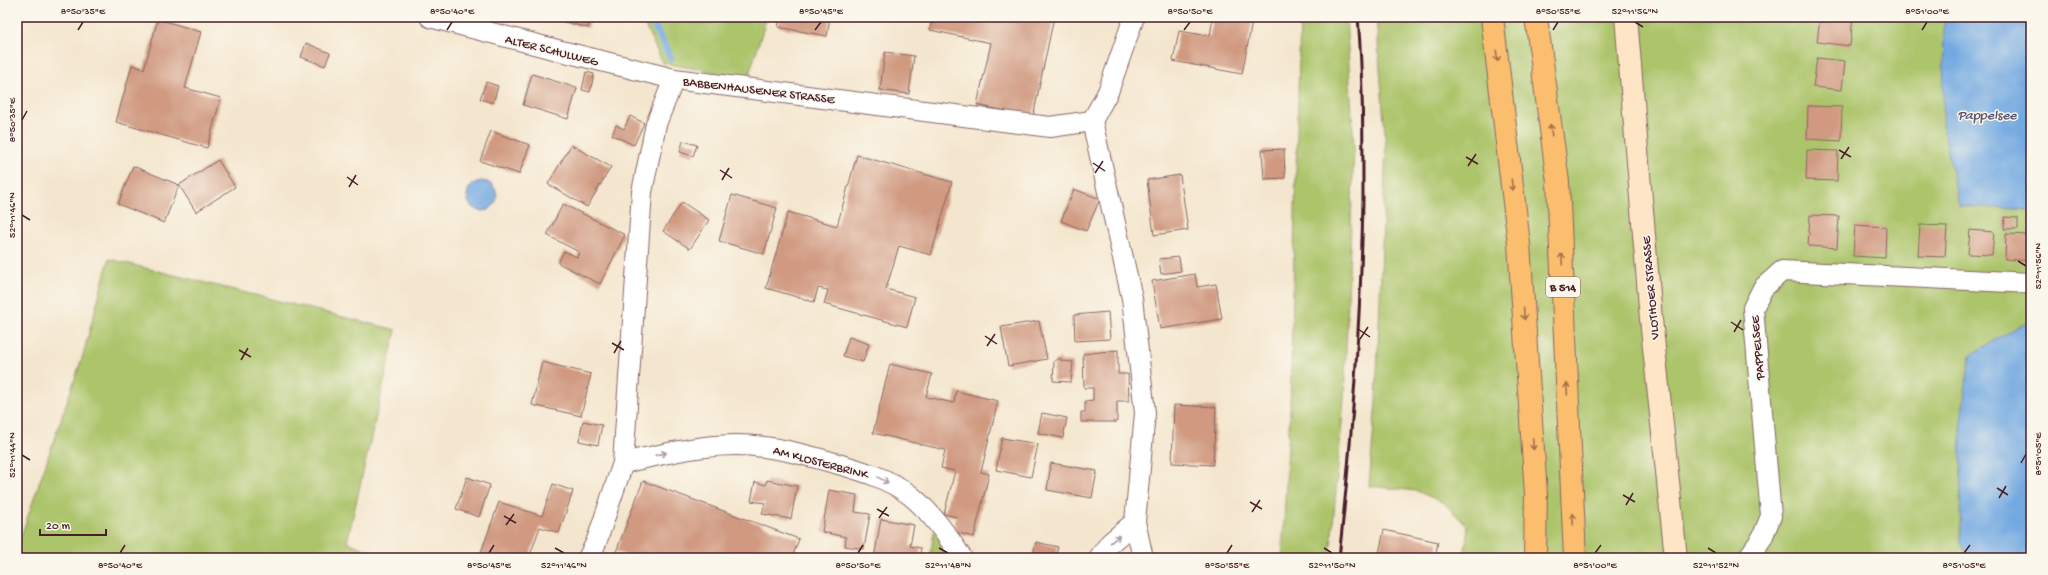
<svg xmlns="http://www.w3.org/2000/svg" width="2048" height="575" font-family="'Gochi Hand',sans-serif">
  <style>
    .green { fill: #acc46a; stroke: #7b724a }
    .water { fill: #73a9e1; stroke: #5e6486 }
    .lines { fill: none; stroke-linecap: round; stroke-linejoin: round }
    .stream { stroke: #73a9e1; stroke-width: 7 }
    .building { fill: #d09980 }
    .street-casing { stroke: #866564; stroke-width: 22 }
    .secondary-casing { stroke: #866564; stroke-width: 24 }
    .highway-casing { stroke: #866564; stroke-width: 24 }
    .street { stroke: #fff; stroke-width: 20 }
    .secondary { stroke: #fde5c5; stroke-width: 22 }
    .highway { stroke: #fbbe6e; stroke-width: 22 }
    .rail { stroke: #4a1f2b; stroke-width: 3 }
    .oneway { stroke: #a26e4c }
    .oneway2 { stroke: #ae9aa0 }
    .ticks { fill: none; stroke: #4a1f2b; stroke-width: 1.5 }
    .labels { text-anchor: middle; stroke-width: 3; stroke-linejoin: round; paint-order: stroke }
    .shield { fill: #fbf7ec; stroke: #7f6065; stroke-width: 1 }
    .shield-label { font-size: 12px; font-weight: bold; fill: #4a1f2b }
    .street-label { font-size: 13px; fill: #4a1f2b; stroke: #fbf7ec }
    .water-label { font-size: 14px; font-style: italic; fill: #5a5674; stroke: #fbf7ec }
    .neatline { fill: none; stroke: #4a1f2b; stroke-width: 1.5 }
    .ticks-label { font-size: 10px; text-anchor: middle; fill: #4a1f2b }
  </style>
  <rect width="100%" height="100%" fill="#fbf7ec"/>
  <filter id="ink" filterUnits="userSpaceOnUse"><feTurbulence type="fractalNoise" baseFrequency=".025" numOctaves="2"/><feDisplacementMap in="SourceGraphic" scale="8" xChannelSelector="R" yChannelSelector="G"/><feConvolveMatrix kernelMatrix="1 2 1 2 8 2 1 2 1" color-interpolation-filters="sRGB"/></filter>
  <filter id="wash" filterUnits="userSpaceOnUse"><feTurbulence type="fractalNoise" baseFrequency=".012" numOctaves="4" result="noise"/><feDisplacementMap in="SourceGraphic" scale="16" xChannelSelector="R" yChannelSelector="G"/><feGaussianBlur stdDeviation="0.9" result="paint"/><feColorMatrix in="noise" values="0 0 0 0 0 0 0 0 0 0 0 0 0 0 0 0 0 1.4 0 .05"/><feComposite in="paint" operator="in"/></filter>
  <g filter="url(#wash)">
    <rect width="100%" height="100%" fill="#f4e6ce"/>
    <g class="green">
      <polygon points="641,17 767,17 748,78 663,63"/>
      <polygon points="1300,17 1346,17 1354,148 1344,399 1330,558 1282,558 1290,409"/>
      <polygon points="1376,17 2031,17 2031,558 1464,558 1468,527 1444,503 1417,491 1369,486 1376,400 1386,147"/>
      <polygon points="109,259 396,330 347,542 389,558 17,558 18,545 83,355"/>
      <polygon points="934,531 952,558 930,558"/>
    </g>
    <g class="water">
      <polygon points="1944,17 2031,17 2031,210 1959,206 1943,126"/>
      <circle cx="482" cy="196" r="15"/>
      <polygon points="2024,323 2031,323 2031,558 1970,558 1960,543 1961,420 1970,355"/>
    </g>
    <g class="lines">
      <polyline class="stream" points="650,17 671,59"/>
    </g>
    <g id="blocks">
      <g class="building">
        <polygon points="553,17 591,17 588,28 553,19"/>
        <polygon points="780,17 830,17 827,36 778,27"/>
        <polygon points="933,17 1054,17 1033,117 977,105 991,43 930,30"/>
        <polygon points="1213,17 1253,17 1242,74 1173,61 1179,31 1210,36"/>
        <polygon points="1820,17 1853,17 1850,46 1817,42"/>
        <polygon points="158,19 201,32 185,88 221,98 207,148 116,122 132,65 144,69"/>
        <polygon points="306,43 330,53 325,66 301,57"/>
        <polygon points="885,52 914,56 909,94 880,90"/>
        <polygon points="1817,58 1845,61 1842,90 1813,87"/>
        <polygon points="586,72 594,74 590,92 582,90"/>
        <polygon points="532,74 577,88 568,119 523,105"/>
        <polygon points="486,82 498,86 493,103 480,99"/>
        <polygon points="1808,106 1842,107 1841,141 1807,139"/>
        <polygon points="630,116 644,123 634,145 612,135 616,125 624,129"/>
        <polygon points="491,131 530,145 519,174 480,161"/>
        <polygon points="683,141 697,145 693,156 680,152"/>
        <polygon points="571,145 611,167 587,207 548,184"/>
        <polygon points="1284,149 1285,178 1264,179 1262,150"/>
        <polygon points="1807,150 1838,151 1837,181 1806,180"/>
        <polygon points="857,155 952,182 931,255 899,246 886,289 915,297 907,327 824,304 828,290 818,288 814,302 766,288 788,212 837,226"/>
        <polygon points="218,160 235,187 196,212 179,185"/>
        <polygon points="133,166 179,185 164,223 118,204"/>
        <polygon points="1180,175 1188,230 1154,235 1147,180"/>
        <polygon points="1074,189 1100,199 1086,231 1061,221"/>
        <polygon points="732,195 777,208 764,254 719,241"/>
        <polygon points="682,202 709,220 690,249 663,231"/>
        <polygon points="563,204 625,235 600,284 558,263 564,251 577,257 579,252 547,235"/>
        <polygon points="1810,215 1839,216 1837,248 1808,246"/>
        <polygon points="2005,217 2018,218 2018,229 2004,229"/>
        <polygon points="1855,225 1886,227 1885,258 1853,256"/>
        <polygon points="1920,225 1947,226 1945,257 1918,256"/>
        <polygon points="1970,230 1994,232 1992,255 1968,254"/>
        <polygon points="2006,234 2031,235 2031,261 2005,259"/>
        <polygon points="1179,257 1181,271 1161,274 1159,259"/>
        <polygon points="1195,274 1197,287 1216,284 1222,319 1160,329 1152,281"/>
        <polygon points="1108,312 1110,339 1075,341 1074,315"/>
        <polygon points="1039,321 1047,359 1008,366 1001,327"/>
        <polygon points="849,337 869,344 863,362 843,356"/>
        <polygon points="1118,350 1118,374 1128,374 1129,401 1117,401 1117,422 1081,422 1081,412 1085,412 1085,401 1093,400 1093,388 1084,388 1083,354"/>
        <polygon points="1061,358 1061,361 1073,362 1071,382 1053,381 1054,361"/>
        <polygon points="542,362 591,374 581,416 532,405"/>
        <polygon points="890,364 932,374 926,397 954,403 956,391 998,401 981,472 989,474 974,537 954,532 957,517 944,514 955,471 941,468 945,450 873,433"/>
        <polygon points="1174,405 1216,407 1213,465 1172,463"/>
        <polygon points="1042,413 1067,418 1063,438 1038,433"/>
        <polygon points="583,421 602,425 598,445 579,441"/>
        <polygon points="1002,438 1038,444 1031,477 996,470"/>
        <polygon points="1051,463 1097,471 1092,498 1047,490"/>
        <polygon points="467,477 490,485 479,517 456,509"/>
        <polygon points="767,480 797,486 791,519 762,514 765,503 751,501 755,482 766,485"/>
        <polygon points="643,481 799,539 792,558 633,558 616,552"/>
        <polygon points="553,484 573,491 559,533 540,527 529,558 488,558 480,555 499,502 542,516"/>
        <polygon points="829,490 857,495 855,512 870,514 864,549 845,546 846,537 822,532"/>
        <polygon points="881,519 914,525 910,546 921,548 919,558 874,558"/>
        <polygon points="1384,530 1438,542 1435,558 1378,558"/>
        <polygon points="1036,542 1058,547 1055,558 1032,558"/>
      </g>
    </g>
  </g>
  <g filter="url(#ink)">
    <use href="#blocks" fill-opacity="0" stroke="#866564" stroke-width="1"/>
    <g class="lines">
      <g class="street-casing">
        <g id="street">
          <polyline points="430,17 561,51 674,79 1050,127 1092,121"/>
          <polyline points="1134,17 1108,92 1092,121 1132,298 1145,413 1135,522 1143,558"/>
          <path d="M623,463C668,453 717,440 764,447C789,450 814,457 838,464C863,471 889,479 910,495C931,512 947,535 962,558"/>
          <polyline points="588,558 596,543 623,463 642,192 656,124 674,79"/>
          <polyline points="1099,558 1110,543 1135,522"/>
          <polyline points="1748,558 1762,538 1771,516 1753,308 1763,288 1782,271 2031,283"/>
        </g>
      </g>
      <g class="secondary-casing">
        <polyline id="secondary" points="1626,17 1651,319 1676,558"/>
      </g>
      <g class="highway-casing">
        <g id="highway">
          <polyline points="1492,17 1519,244 1536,494 1535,558"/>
          <polyline points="1536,17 1558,182 1575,558"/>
        </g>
      </g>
      <use href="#street" class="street"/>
      <use href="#secondary" class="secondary"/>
      <use href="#highway" class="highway"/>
      <path class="rail" d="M1339,558C1352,438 1361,319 1363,199C1363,138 1363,77 1358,17"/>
    </g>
    <defs><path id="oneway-shaft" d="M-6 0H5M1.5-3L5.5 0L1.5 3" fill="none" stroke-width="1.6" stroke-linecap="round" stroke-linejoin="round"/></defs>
    <g class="oneway">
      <use href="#oneway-shaft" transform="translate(1497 56) rotate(83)"/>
      <use href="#oneway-shaft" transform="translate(1551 130) rotate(-98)"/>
      <use href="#oneway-shaft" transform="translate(1512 185) rotate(83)"/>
      <use href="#oneway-shaft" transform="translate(1562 259) rotate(-93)"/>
      <use href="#oneway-shaft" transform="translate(1524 314) rotate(86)"/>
      <use href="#oneway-shaft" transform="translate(1567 389) rotate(-93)"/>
      <use href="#oneway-shaft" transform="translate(1533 444) rotate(86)"/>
      <use href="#oneway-shaft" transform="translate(1573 519) rotate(-93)"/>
    </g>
    <g class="oneway2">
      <use href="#oneway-shaft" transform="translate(661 454) rotate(-13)"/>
      <use href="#oneway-shaft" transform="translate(883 480) rotate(29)"/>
      <use href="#oneway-shaft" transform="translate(1115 539) rotate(-40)"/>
    </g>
  </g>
  <path class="ticks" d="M1635,22L1643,27M78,30L83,22M447,30L452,22M815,30L821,22M1184,30L1190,22M1553,30L1558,22M1922,30L1927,22M22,120L27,111M1839,150L1851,157M1466,157L1478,164M1841,159L1849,147M1093,163L1105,171M1468,166L1476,154M720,170L732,178M1095,173L1103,161M347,177L358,185M722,180L729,168M349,187L356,175M22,215L30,220M2018,261L2026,266M1731,322L1743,330M1358,329L1370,337M1734,332L1741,320M985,336L997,344M1360,339L1368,327M612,343L624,350M987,346L995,334M239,350L251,357M614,353L621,341M241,360L248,348M22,455L30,460M2021,463L2026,454M1997,488L2008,495M1623,495L1635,502M1999,498L2006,486M1250,502L1262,509M1626,505L1633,493M877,509L889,516M1252,512L1260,500M504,516L516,523M879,518L887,507M506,525L514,514M555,548L564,553M939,548L948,553M1324,548L1332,553M1708,548L1716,553M120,553L125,545M489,553L494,545M858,553L863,545M1227,553L1232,545M1595,553L1601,545M1964,553L1970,545"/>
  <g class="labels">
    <rect class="shield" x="1546" y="277" width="34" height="20" rx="3"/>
    <g class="shield-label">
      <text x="1563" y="291">B 514</text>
    </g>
    <g class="street-label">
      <text transform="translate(552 49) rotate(14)" y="5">ALTER SCHULWEG</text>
      <text transform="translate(759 89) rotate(7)" y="5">BABBENHAUSENER STRASSE</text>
      <text transform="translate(1649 288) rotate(-95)" y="5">VLOTHOER STRASSE</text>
      <text transform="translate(1756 348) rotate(-95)" y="5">PAPPELSEE</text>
      <text transform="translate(821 461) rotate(15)" y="5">AM KLOSTERBRINK</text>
    </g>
    <g class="water-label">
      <text x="1987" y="119">Pappelsee</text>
    </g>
  </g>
  <rect width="2048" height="575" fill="none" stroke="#fbf7ec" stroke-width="44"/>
  <path d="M40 529v6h66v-6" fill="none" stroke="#4a1f2b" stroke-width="2"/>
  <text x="46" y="529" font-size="12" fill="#4a1f2b" stroke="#fbf7ec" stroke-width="3" paint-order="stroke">20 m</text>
  <rect x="22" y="22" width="2004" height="531" class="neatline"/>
  <g class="ticks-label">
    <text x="83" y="14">8°50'35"E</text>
    <text x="452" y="14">8°50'40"E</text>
    <text x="821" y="14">8°50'45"E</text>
    <text x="1190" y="14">8°50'50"E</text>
    <text x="1558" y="14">8°50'55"E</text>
    <text x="1635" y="14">52°11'56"N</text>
    <text x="1927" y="14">8°51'00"E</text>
    <text transform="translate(11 120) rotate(-90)" y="4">8°50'35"E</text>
    <text transform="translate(11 215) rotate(-90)" y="4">52°11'46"N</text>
    <text transform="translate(2037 266) rotate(-90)" y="4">52°11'56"N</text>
    <text transform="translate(2037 454) rotate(-90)" y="4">8°51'05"E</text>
    <text transform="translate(11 455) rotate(-90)" y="4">52°11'44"N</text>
    <text x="120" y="568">8°50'40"E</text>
    <text x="489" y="568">8°50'45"E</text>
    <text x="564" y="568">52°11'46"N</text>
    <text x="858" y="568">8°50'50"E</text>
    <text x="948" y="568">52°11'48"N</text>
    <text x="1227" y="568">8°50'55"E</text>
    <text x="1332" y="568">52°11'50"N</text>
    <text x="1595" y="568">8°51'00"E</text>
    <text x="1716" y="568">52°11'52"N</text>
    <text x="1964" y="568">8°51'05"E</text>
  </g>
</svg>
